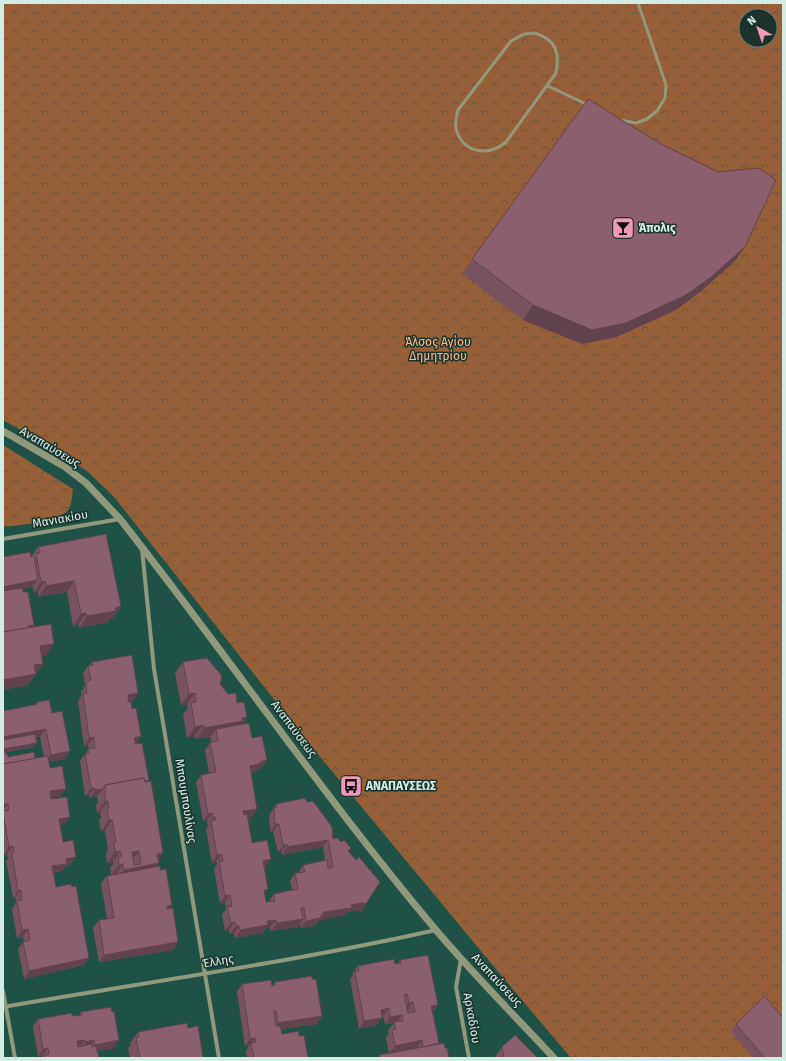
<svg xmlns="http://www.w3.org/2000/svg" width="786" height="1061" font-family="'Fira Sans',sans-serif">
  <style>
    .park { fill: url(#park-crowns); fill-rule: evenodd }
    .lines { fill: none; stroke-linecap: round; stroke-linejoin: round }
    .service { stroke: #92987b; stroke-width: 3 }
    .minor { stroke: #92987b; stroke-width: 4 }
    .tertiary { stroke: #92987b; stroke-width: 7 }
    .wall { fill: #77535f; fill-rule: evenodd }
    .shaded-wall { fill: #61434d }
    .building { fill: #8a606e; stroke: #61434d; fill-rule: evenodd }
    .labels { text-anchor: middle; stroke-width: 3; stroke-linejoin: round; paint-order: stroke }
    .poi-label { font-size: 12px; font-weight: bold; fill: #d3ede6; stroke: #1d322d; text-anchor: start }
    .park-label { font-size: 12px; fill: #fab989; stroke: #1d322d }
    .street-label { font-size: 12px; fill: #d3ede6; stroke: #1d322d }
  </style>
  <defs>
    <pattern id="park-crowns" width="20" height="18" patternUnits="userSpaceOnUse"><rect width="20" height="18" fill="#956037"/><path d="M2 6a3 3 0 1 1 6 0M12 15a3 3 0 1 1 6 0" fill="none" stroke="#6a543e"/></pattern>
  </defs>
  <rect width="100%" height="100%" fill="#1f5147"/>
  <g class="park">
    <path d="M3,3H783V1058H571L500,974L307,741L114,497L87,471L49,446L3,420ZM746,16H770V40H746Z"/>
    <path d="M3,445L73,489C72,496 72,504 68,510C59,522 18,525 3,527Z"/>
  </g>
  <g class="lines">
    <g class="service">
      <path d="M535,33C556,40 560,52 556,73L506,142C490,156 465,154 457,132C454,125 456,117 458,110L511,41L524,34Z"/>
      <polyline points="548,86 588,105"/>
      <polyline points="620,120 636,123 647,119 657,111 665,98 666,85 638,3"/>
    </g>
    <g class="minor">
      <polyline points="3,539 120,519"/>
      <polyline points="142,549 154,669 219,1058"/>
      <polyline points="461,959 456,987 469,1058"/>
      <polyline points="3,991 15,1058"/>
      <path d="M3,1007C147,982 293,962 436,930"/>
    </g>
    <path class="tertiary" d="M3,431L65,467L86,483L120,519C227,655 325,798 436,930C473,974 515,1016 554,1058"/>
  </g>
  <g class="wall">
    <polygon points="659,143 718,172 735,261 700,292 676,310 616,337 582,344 523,320 462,274 472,259"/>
    <polygon points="38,547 121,606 113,618 111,618 108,622 79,628 79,624 73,626 67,592 38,597 38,592 34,593 33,587 23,589 34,625 32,627 47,655 41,656 36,674 28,685 3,690 3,557 31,557"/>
    <polygon points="92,662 133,701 128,702 132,709 141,736 136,744 148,781 163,853 158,860 159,863 156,867 160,870 178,942 173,950 99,962 93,928 99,920 107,919 101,883 107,876 111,875 110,868 113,864 113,862 107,863 106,854 108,850 105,831 101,831 99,820 101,818 100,812 97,813 96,805 98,802 97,796 90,798 89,795 85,796 80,761 89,749 88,745 84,746 78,701 81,696 81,693 85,685 83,673 88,666 90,665"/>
    <polygon points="183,662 220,684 228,694 237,703 247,717 242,724 267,760 261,768 257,769 255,772 251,772 257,809 252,817 248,817 252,843 271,859 265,867 264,867 265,894 266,902 268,902 274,894 292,890 290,881 295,873 298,873 303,865 325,861 323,847 282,855 281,852 278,852 273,832 270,832 269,816 276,804 307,802 333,839 348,851 361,912 355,910 348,912 346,915 319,920 315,926 301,928 300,924 298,927 271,931 270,927 266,928 263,933 235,938 234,934 230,934 229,930 225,931 222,915 226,909 225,902 220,903 214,869 217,864 216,862 212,863 206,829 209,824 208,825 207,821 203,821 196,782 201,775 209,773 205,750 210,743 211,742 210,737 196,739 195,736 187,738 183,714 188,708 187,704 181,705 175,673"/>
    <path d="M37,702L52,713L70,751L65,759L49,762L50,768L61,796L51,798V799L65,824L60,825L63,842L70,865L66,866L62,871L54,873L56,887L89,958L84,965L24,979L18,949L24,941L23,937L17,938L12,909L16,902L15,898H13L6,861L8,859L7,854L4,855L3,850V711L35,705ZM36,737H40L44,757L35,759L8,757L6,752L34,747Z"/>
    <polygon points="400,960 438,1005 433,1012 439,1043 445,1048 449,1058 378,1058 380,1055 389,1053 386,1038 389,1033 388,1030 394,1023 385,1024 383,1016 382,1016 377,1025 359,1029 350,979 353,975 352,974 358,966 395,964 398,963"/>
    <polygon points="312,979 322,1016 317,1024 281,1029 282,1034 299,1036 308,1058 247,1058 246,1051 249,1046 245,1046 237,992 242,984 272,986 275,982"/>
    <polygon points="81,1012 114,1048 97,1051 99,1058 43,1058 42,1056 38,1057 33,1026 38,1019 72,1016 79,1015"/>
    <polygon points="736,1024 783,1058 753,1058 731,1031"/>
    <polygon points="188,1028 203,1058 130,1058 128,1048 131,1045 130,1043 138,1032"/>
    <polygon points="502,1047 538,1058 494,1058"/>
  </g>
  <g class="shaded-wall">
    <polygon points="745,247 735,261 700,292 676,310 616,337 582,344 523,320 533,305"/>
    <polygon points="38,580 32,587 3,593 3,587"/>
    <polygon points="45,581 38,592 34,593 41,582"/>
    <polygon points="74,581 67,592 38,597 46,586"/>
    <polygon points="121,606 113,618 111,618 108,622 79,628 87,616 115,608"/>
    <polygon points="86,613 79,624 73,626 81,614"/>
    <polygon points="34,625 28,633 28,626"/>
    <polygon points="54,644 47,655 32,657 40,646"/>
    <polygon points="43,664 28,685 3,690 3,680 34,665"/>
    <polygon points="138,693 133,701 127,702 128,695"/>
    <polygon points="195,693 187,704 181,705 189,694"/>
    <polygon points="247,717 239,728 216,729 210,737 196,739 204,728"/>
    <polygon points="203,725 195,736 187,738 195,727"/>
    <polygon points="46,729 40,737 3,743 3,737"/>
    <polygon points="141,736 136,744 129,745 134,738"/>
    <polygon points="94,737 88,745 84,746 89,738"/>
    <polygon points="37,743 34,747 3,753 3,749"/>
    <polygon points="70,751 65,759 46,763 51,755"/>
    <polygon points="267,760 261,768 257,769 255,772 244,774 250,766 260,762"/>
    <polygon points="91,788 95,788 89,795 85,796"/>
    <polygon points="66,789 61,796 44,799 50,791"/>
    <polygon points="103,789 97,796 90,798 95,790"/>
    <polygon points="105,801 108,801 100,812 97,813"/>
    <polygon points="3,804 8,804 3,810"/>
    <polygon points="257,809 252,817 237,819 243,811"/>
    <polygon points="212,813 207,821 203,821 208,814"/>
    <polygon points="70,817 65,824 54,827 59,819"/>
    <polygon points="213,817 215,817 211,822 211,821 209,824 208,825"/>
    <polygon points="109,820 112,820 105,831 101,831"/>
    <polygon points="275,824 279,824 273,832 270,832"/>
    <polygon points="328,840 323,847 282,855 287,847"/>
    <polygon points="287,844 281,852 278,852 283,845"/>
    <polygon points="13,846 7,854 4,855 9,847"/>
    <polygon points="120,851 113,862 107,863 115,852"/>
    <polygon points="139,851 131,862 132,852"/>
    <polygon points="163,853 155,864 157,854"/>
    <polygon points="222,854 216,862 212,863 217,855"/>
    <polygon points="76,857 70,865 66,866 62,871 47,874 52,866 66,859"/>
    <polygon points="271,859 265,867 258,868 263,861"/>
    <polygon points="159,863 151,875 116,881 124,870"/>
    <polygon points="123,864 115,875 111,876 119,865"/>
    <polygon points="268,889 263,896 264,890"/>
    <polygon points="21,890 15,898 13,898 18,891"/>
    <polygon points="230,895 225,902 220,903 225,896"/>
    <polygon points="361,903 366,904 361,912 355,910 348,912 346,915 319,920 324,912"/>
    <polygon points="172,905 167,913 167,906"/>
    <polygon points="320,918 315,926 301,928 306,921"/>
    <polygon points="303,919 298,927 271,931 277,923"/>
    <polygon points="276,920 270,927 266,928 263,933 235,938 240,930 267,921"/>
    <polygon points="235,922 229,930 225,931 231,923"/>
    <polygon points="236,926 239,926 234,934 230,934"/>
    <polygon points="28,929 23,937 17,938 22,930"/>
    <polygon points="178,942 173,950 99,962 104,955"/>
    <polygon points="89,958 84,965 24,979 29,971"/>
    <polygon points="413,1002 407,1010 403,1010 409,1003"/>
    <polygon points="438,1005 432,1012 431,1006"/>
    <polygon points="389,1008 383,1016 376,1017 381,1010"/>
    <polygon points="402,1015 397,1022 385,1024 390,1017"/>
    <polygon points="322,1016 317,1024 272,1030 278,1023"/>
    <polygon points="382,1018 377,1025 359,1029 364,1021"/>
    <polygon points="255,1038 249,1046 245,1046 250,1039"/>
    <polygon points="85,1040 80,1047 71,1049 77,1041"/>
    <polygon points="94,1040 89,1048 80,1050 86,1042"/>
    <polygon points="119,1040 114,1048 89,1052 95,1045"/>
    <polygon points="422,1040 417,1048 389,1054 395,1046"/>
    <polygon points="48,1048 42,1056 38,1057 43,1049"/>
  </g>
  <g class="building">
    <polygon points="588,99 659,143 718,172 759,168 776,180 745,247 710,278 686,295 626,323 592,330 533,305 472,259"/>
    <polygon points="106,534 121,606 115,608 116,611 87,616 86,613 81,614 74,581 46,586 45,581 41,582 36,553 40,553 38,547"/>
    <polygon points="30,552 31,557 34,557 38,580 3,587 3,557"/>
    <polygon points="22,588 23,592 28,592 34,625 28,626 29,628 3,632 3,591"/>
    <polygon points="51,624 54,644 40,646 43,664 34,665 36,674 3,680 3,632"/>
    <polygon points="132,655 138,693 128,695 129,699 128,699 128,702 131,702 132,709 136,708 141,736 134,738 135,741 135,744 142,743 149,780 145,781 144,778 105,785 103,789 95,790 95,788 91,788 85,754 89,753 88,749 95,748 94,737 89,738 83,694 87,693 86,685 87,682 91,680 88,666 93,665 92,662"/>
    <polygon points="207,658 222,676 220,684 228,694 236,693 237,703 244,702 247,717 242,718 242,721 204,728 203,725 195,727 191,703 196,702 195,693 189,694 183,662"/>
    <polygon points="49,700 52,713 62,711 70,751 51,755 46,729 3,737 3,711 38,704 37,702"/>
    <polygon points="249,723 252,738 262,736 267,760 260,762 260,764 250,766 257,809 243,811 244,815 247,814 252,843 267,840 271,859 263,861 268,889 264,890 266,902 275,901 274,894 298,889 295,873 305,872 303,865 327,860 328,868 333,867 328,840 287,847 287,844 283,845 279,824 275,824 274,808 277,807 276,804 305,798 307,802 313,801 332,827 333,839 337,838 341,842 344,840 351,848 348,851 356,860 359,857 380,882 366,904 361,903 351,905 352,908 324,912 320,918 306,921 304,908 301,908 303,919 277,923 276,920 267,921 268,925 240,930 239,926 236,926 235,922 231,923 227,907 232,906 230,895 225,896 219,861 223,861 222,858 222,854 217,855 211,821 216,820 215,817 213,817 212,813 208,814 201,775 216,772 210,743 218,741 216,729"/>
    <polygon points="35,734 37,743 3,749 3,740"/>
    <polygon points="6,752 8,757 34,752 35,759 3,764 3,753"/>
    <polygon points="48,756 50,768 62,766 66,789 50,791 51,799 67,797 70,817 59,819 63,842 73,840 76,857 66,859 67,864 52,866 56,887 71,884 72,887 76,886 89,958 29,971 23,942 30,940 28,929 22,930 17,901 22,900 21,890 18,891 12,854 14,853 13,846 9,847 3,812 3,811 9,810 8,804 3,804 3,764"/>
    <path d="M144,778L145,782L151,781L163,853L157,854L159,863L124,870L123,864L119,865L118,857L122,856L120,851L115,852L114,842H116L112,820H109L107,809L109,808L108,801H105L104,794L106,793L105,785ZM139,851L141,864L134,865L132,852Z"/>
    <polygon points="160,866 160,870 166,869 172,905 167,906 167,909 173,908 178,942 104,955 99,920 114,918 107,876"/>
    <path d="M428,955L438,1005L431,1006L439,1043L423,1047L422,1040L395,1046L392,1030L396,1029L394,1022L403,1021L402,1015L390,1017L389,1008L381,1010L382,1018L364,1021L355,972L359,971L358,966L394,959L395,964L401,963L400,960ZM407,994L409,1003L413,1002L415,1012L408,1013L404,995Z"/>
    <polygon points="312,976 312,979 316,979 322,1016 278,1023 276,1011 274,1011 276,1026 280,1026 282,1034 299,1031 299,1036 304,1035 308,1058 254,1058 251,1043 256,1042 255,1038 250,1039 242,984 271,980 272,986 275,985 275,982"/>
    <polygon points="765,996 783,1018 783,1058 765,1058 736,1024"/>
    <polygon points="111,1007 112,1012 114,1011 119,1040 95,1045 94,1040 86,1042 85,1040 77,1041 78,1047 92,1044 92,1047 96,1046 99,1058 45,1058 45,1055 49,1054 48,1048 43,1049 38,1019 72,1013 72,1016 82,1015 81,1012"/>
    <polygon points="187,1023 188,1028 198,1026 203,1058 140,1058 136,1037 139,1037 138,1032"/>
    <polygon points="515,1035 538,1058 504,1058 502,1047"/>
    <polygon points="444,1043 445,1048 447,1048 449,1058 380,1058 380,1055"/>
  </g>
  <defs>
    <g id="bar-square" transform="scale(1.15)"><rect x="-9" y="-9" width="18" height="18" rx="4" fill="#ef9ab8" stroke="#1d322d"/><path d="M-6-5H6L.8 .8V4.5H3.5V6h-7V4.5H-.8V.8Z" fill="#111"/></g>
    <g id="bus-square" transform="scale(1.15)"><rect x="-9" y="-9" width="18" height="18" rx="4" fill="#ef9ab8" stroke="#1d322d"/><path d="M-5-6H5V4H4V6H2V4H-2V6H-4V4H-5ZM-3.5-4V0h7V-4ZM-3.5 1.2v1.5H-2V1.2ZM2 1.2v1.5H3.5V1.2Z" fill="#111"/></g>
  </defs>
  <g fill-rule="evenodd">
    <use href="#bar-square" x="623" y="228"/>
    <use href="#bus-square" x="351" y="786"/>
  </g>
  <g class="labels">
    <g class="poi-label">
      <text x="638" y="232">Άπολις</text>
      <text x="366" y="790">ΑΝΑΠΑΥΣΕΩΣ</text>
    </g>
    <g class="park-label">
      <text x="438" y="346">Άλσος Αγίου<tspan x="438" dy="14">Δημητρίου</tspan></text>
    </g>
    <g class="street-label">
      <text transform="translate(50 447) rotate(31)" y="4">Αναπαύσεως</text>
      <text transform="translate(60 519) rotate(-10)" y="4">Μανιακίου</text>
      <text transform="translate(294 729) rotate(53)" y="4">Αναπαύσεως</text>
      <text transform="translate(186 801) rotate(81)" y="4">Μπουμπουλίνας</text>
      <text transform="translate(218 961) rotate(-10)" y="4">Έλλης</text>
      <text transform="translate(497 980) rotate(47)" y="4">Αναπαύσεως</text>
      <text transform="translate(472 1018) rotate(80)" y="4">Αρκαδίου</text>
    </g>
  </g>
  <rect width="786" height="1061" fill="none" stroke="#d3ede6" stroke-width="8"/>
  <g transform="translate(758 28) rotate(320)"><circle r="19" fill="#1d322d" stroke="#667d77"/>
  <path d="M0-3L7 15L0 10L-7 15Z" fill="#ef9ab8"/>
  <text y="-6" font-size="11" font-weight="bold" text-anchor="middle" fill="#d3ede6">N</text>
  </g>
</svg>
